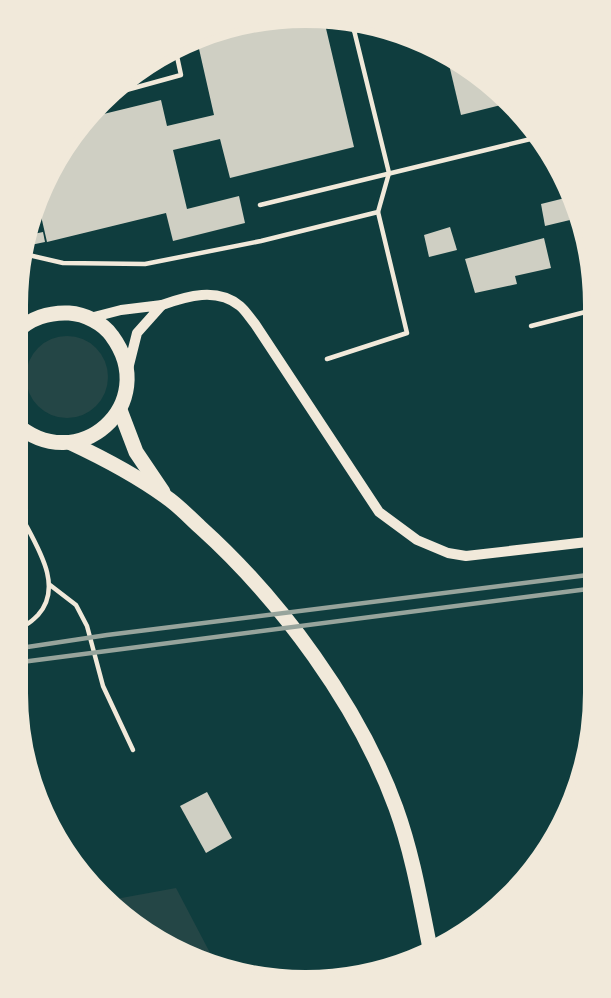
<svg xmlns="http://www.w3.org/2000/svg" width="611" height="998" font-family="'Roboto Condensed',sans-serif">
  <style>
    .green { fill: #244646 }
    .building { fill: #cfcfc3 }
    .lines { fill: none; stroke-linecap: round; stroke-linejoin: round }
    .service { stroke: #f1e9da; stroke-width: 4.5 }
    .tertiary { stroke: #f1e9da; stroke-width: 10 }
    .primary { stroke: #f1e9da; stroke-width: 15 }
    .rail { stroke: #97a49c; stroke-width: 4.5 }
    .rim { fill: none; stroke: #f1e9da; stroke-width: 8 }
  </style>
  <rect width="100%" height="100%" fill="#0f3d3e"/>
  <g class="green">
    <circle cx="67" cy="377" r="41"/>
    <polygon points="176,888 219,970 212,969 128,924 105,901"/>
  </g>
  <g class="building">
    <polygon points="267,16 324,20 354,147 230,178 220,139 173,150 187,209 239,196 245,223 173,241 166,213 47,242 36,194 67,139 76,137 74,128 83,119 161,100 167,126 214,115 197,40"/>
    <polygon points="447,56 483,74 509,103 461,115"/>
    <polygon points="565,198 570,220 545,226 541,204"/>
    <polygon points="34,201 37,212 30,214 31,209"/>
    <polygon points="450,227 457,250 429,257 424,235"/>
    <polygon points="43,232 45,242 21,247 24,236"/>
    <polygon points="544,238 551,268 515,276 517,284 475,293 465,259"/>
    <polygon points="33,785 37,799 36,800 29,786"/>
    <polygon points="207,792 232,838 206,853 180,806"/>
  </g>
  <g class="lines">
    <g class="service">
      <polyline points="354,31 382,24"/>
      <polyline points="112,94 181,75 175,47"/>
      <polyline points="260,205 539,137"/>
      <polyline points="20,253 63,263 145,264 261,241 378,212 389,173 352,22"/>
      <polyline points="531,326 597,309"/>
      <polyline points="327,359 407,333 378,212"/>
      <polyline points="50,585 76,605 87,626 103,686 133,750"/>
      <path d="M14,627C27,625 28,625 38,615C68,582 28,535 15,503"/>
    </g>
    <g class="tertiary">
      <path d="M162,305C187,296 217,287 240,306C245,310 250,318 255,324L379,512L417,540L448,553L466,556L596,541"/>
      <polyline points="90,318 121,310 162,305 137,333 128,369"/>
    </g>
    <g class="primary">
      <polyline points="120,410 136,452 163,492"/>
      <path d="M15,423C77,479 162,404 112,336C103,323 85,314 69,313C50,312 29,318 16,333"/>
      <path d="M71,443C103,458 137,476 166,497C178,505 189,517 200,527C280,599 359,706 396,808C413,855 421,904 431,953"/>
    </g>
    <g class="rail">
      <polyline points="14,649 107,635 596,574"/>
      <polyline points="14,663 596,588"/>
    </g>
  </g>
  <path d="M0 0H611V998H0ZM305 24H306A281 281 0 0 1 587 305V693A281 281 0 0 1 306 974H305A281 281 0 0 1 24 693V305A281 281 0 0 1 305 24Z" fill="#f1e9da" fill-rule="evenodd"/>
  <path class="rim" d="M305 24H306A281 281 0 0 1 587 305V693A281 281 0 0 1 306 974H305A281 281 0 0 1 24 693V305A281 281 0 0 1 305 24Z"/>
</svg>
